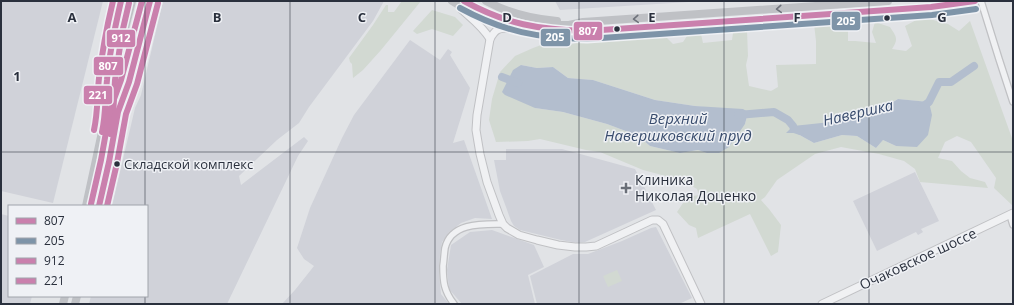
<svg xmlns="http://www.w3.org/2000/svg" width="1014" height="305" font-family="'Open Sans',sans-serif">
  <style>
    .built { fill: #d0d2d9 }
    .green { fill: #d2d9d2; fill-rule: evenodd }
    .water { fill: #b3bece }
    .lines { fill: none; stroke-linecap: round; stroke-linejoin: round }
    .river { stroke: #b3bece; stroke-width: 8 }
    .minor-casing { stroke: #c0c1c4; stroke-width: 8 }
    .tertiary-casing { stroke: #c0c1c4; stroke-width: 9 }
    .minor { stroke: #f0f1f3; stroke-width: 5.5 }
    .tertiary { stroke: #f0f1f3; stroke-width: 7 }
    .secondary { stroke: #bfc1c5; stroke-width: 8 }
    .bus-1-casing { stroke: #eff1f5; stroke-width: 9 }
    .bus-2-casing { stroke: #eff1f5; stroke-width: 9 }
    .bus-3-casing { stroke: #eff1f5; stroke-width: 9 }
    .bus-4-casing { stroke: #eff1f5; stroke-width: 9 }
    .bus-1 { stroke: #ca80ad; stroke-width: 6 }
    .bus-2 { stroke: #7e94a8; stroke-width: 6 }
    .bus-3 { stroke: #ca80ad; stroke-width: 6 }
    .bus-4 { stroke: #ca80ad; stroke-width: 6 }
    .oneway { stroke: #6d717a }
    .grid { fill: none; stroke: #2a303d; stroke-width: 1; stroke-opacity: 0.55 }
    .bus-dot { fill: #2a303d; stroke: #eff1f5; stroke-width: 1.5 }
    .poi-dot { fill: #6a6f78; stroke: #eff1f5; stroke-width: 1.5 }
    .labels { text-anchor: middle; stroke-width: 3; stroke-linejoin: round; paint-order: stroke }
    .bus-label { font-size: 13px; fill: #2a303d; stroke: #eff1f5; text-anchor: start }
    .poi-label { font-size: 14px; fill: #2a303d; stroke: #eff1f5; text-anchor: start }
    .street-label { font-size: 14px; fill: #2a303d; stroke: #eff1f5 }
    .water-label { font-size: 15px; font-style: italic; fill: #394c6d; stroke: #eff1f5 }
    .grid-label { font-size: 13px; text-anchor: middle; font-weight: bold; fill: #2a303d; stroke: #eff1f5; stroke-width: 3; stroke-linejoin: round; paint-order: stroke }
    .line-badge { stroke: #eff1f5; stroke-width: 1.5 }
    .badge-label { font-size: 11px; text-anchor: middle; font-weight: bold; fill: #fff }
  </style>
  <rect width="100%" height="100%" fill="#e1e3e6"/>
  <g class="built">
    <polygon points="1,1 103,1 53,203 1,191"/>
    <polygon points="163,1 384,1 373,21 309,107 299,123 277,140 239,176 241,185 304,137 308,141 298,156 227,304 89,304 91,296 147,296 147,206 112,206 135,108 141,95"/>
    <polygon points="555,1 705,1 560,10"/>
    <polygon points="410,40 440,60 448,49 452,52 450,55 470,88 453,143 464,140 492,219 475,218 461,223 449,232 442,242 440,254 439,274 441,294 449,304 282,304 295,290 314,266 304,259 297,248 310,208 342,138 354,115"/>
    <polygon points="506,149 562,149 635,169 656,210 585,242 578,243 561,240 520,230 514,226 511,221 506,207 500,191 494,160 506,160"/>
    <polygon points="915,172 939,221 921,229 923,232 918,235 916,232 877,251 853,201"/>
    <polygon points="1,214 9,216 9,296 32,296 30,304 1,304"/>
    <polygon points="656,227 692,298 679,304 537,304 530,276 573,254 588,254 622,241 651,228"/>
    <polygon points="492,230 534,245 544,267 528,275 535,304 462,304 449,289 447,270 451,245 470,232"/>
  </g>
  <g class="green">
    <polygon points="402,1 421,1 381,50 363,70 353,78 352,64 350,62 349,58 373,25 386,5 388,5 388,12 394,12"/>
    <polygon points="432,10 455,17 463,25 453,36 432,29 417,34 413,31"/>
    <path d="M922,17L948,24L959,31L970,21L1013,141V206L994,188L996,178L971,142L957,136L945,142L938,158L952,161L961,171L970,178L985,182L988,188L920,182L915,169L904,161L879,154L841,147L815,154L777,180L765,197L761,200L769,209L781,225L778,252L771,256L750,214L698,238L696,228L689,225L677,212L687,197L699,195L697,189L681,180L643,170L600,152L586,150L540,139L528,141L496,142L489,120L492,99L500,72L515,56L533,48L552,41L565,46L596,38L644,36H665L673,44L683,42L687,36L701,34L703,43L732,40L733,33C738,31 742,28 747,31L748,56L746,65L749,86L771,91L778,87L776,65L816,64V41L814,24L835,21L845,23L848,30V41H855L876,43L872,32L875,22L890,27C896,36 899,39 892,49L906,51L912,46L905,26ZM521,65L537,68L553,67L568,78L593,80L655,100L695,106L748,112L745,124L707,153L698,150L680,153L650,146L642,139L631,133L607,124L563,112L535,108ZM898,99L928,102L896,146L883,140L876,148L857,136L842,135L814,143L796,133H787L825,123L850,120L870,116L885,106Z"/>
    <polygon points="617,270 622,281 608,287 603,276"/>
  </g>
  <g class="water">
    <polygon points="521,65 537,68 553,67 568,78 593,80 655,100 695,106 743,109 748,112 745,124 729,147 719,153 707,153 698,150 680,153 650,146 642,139 631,133 607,124 563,112 535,108 505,95 502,92 513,70"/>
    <polygon points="898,99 929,102 932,115 928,135 917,147 896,146 883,140 876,148 857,136 842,135 814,143 796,133 786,133 793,126 850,120 870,116"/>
  </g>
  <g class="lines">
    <g class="river">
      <polyline points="502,77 518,83"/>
      <polyline points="921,108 929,102 939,82 951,82 974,66"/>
      <polyline points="738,115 774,112 788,120 793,126 794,129 800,131"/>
    </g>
    <g class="minor-casing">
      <g id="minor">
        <polyline points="981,1 999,59 1013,102"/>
        <polyline points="1010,215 1013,225"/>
        <path d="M454,304C444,291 443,282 443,266C444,260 444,254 445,248C451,222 483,224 503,224"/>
      </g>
    </g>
    <g class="tertiary-casing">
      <g id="tertiary">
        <path d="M461,9C472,19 482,26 490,39"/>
        <path d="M508,28C498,28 495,30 490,39L477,115L476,130L480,154L487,182L499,215L503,224L507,228L519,235L537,240L558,245L575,247H586L596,246L652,220H658L663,224L701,304"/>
        <polyline points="822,304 1013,213"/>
      </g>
    </g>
    <use href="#minor" class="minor"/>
    <use href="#tertiary" class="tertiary"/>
    <g class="secondary">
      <path d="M452,1C473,15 494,24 519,30"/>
      <path d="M464,1C504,25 542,31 587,31L864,12L931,7L975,1"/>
      <path d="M486,1C508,13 532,19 557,21"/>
      <polyline points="550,25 569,25 583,22 888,1"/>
      <polyline points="129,83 150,1"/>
      <path d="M106,93C108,61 114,31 121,1"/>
      <polyline points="86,206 121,44 132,1"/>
      <polyline points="99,206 114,135 131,46 142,1"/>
      <polyline points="63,304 65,296"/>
      <polyline points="75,304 77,296"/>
    </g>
    <g class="bus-1-casing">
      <g id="bus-1">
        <path d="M464,1C506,24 539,30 587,31L931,7L975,1"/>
        <path d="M102,132C106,114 105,98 107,80C109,53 115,27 121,1"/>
        <polyline points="99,206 109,162 118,112 129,82 150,1"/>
      </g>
    </g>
    <g class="bus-2-casing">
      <path id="bus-2" d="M460,8C504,32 538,38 587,39L932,15L976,9"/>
    </g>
    <g class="bus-3-casing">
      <g id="bus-3">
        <polyline points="110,134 113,117 115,80 122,33 129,3"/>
        <polyline points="107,206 117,163 126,114 137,84 158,3"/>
      </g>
    </g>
    <g class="bus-4-casing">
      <g id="bus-4">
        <path d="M94,130C98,112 97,96 99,78C102,52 107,26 113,1"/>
        <polyline points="91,204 101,160 110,110 121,80 142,1"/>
      </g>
    </g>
    <use href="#bus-1" class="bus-1"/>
    <use href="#bus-2" class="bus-2"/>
    <use href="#bus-3" class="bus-3"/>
    <use href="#bus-4" class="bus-4"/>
  </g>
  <defs><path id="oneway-chevron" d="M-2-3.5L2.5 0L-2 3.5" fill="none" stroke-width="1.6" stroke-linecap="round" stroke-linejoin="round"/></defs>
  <g class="oneway">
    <use href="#oneway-chevron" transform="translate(779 9) rotate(176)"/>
    <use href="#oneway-chevron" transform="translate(636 19) rotate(176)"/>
  </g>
  <path class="grid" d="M145,1V206M290,1V304M435,1V304M579,1V304M724,1V304M869,1V304M1,152H1013M145,296V304"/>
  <g class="bus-dot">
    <circle cx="887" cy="18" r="3.5"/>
    <circle cx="617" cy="29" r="3.5"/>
    <circle cx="117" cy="164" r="3.5"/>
  </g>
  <path class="poi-dot" d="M624 182h4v4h4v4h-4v4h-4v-4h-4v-4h4z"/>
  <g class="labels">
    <g class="bus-label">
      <text x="124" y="169">Складской комплекс</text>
    </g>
    <g class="poi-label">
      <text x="635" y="185">Клиника<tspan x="635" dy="16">Николая Доценко</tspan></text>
    </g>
    <g class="street-label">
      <text transform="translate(918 259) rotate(-25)" y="5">Очаковское шоссе</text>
    </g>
    <g class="water-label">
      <text transform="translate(858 113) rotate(-13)" y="5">Навершка</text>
      <text x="678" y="124">Верхний<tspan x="678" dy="17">Навершковский пруд</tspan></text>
    </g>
  </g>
  <g class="grid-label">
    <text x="72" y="22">A</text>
    <text x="217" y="22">B</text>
    <text x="362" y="22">C</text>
    <text x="507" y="22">D</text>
    <text x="652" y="22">E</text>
    <text x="797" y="22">F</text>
    <text x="942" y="22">G</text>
    <text x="17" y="81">1</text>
  </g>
  <g class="line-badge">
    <rect x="831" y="11" width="30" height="20" rx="4" fill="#7e94a8"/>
    <rect x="573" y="21" width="30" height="20" rx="4" fill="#ca80ad"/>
    <rect x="540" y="28" width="31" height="19" rx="4" fill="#7e94a8"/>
    <rect x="106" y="29" width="30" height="19" rx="4" fill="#ca80ad"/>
    <rect x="93" y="56" width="31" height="20" rx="4" fill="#ca80ad"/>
    <rect x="83" y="85" width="30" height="20" rx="4" fill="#ca80ad"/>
  </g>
  <g class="badge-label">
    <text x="846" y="25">205</text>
    <text x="588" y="35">807</text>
    <text x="555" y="41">205</text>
    <text x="121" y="42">912</text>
    <text x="108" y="70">807</text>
    <text x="98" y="99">221</text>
  </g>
  <rect width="1014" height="305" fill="none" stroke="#2a303d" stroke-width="4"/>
  <rect x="8" y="205" width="140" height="92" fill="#eff1f5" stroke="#a0a4ab"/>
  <rect x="16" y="218" width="20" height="6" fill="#ca80ad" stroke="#a0a4ab"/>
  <text x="44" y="225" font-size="12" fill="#2a303d">807</text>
  <rect x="16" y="238" width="20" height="6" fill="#7e94a8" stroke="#a0a4ab"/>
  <text x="44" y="245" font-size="12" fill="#2a303d">205</text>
  <rect x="16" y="258" width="20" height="6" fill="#ca80ad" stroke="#a0a4ab"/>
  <text x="44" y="265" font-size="12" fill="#2a303d">912</text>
  <rect x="16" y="278" width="20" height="6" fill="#ca80ad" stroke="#a0a4ab"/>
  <text x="44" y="285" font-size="12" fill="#2a303d">221</text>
</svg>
